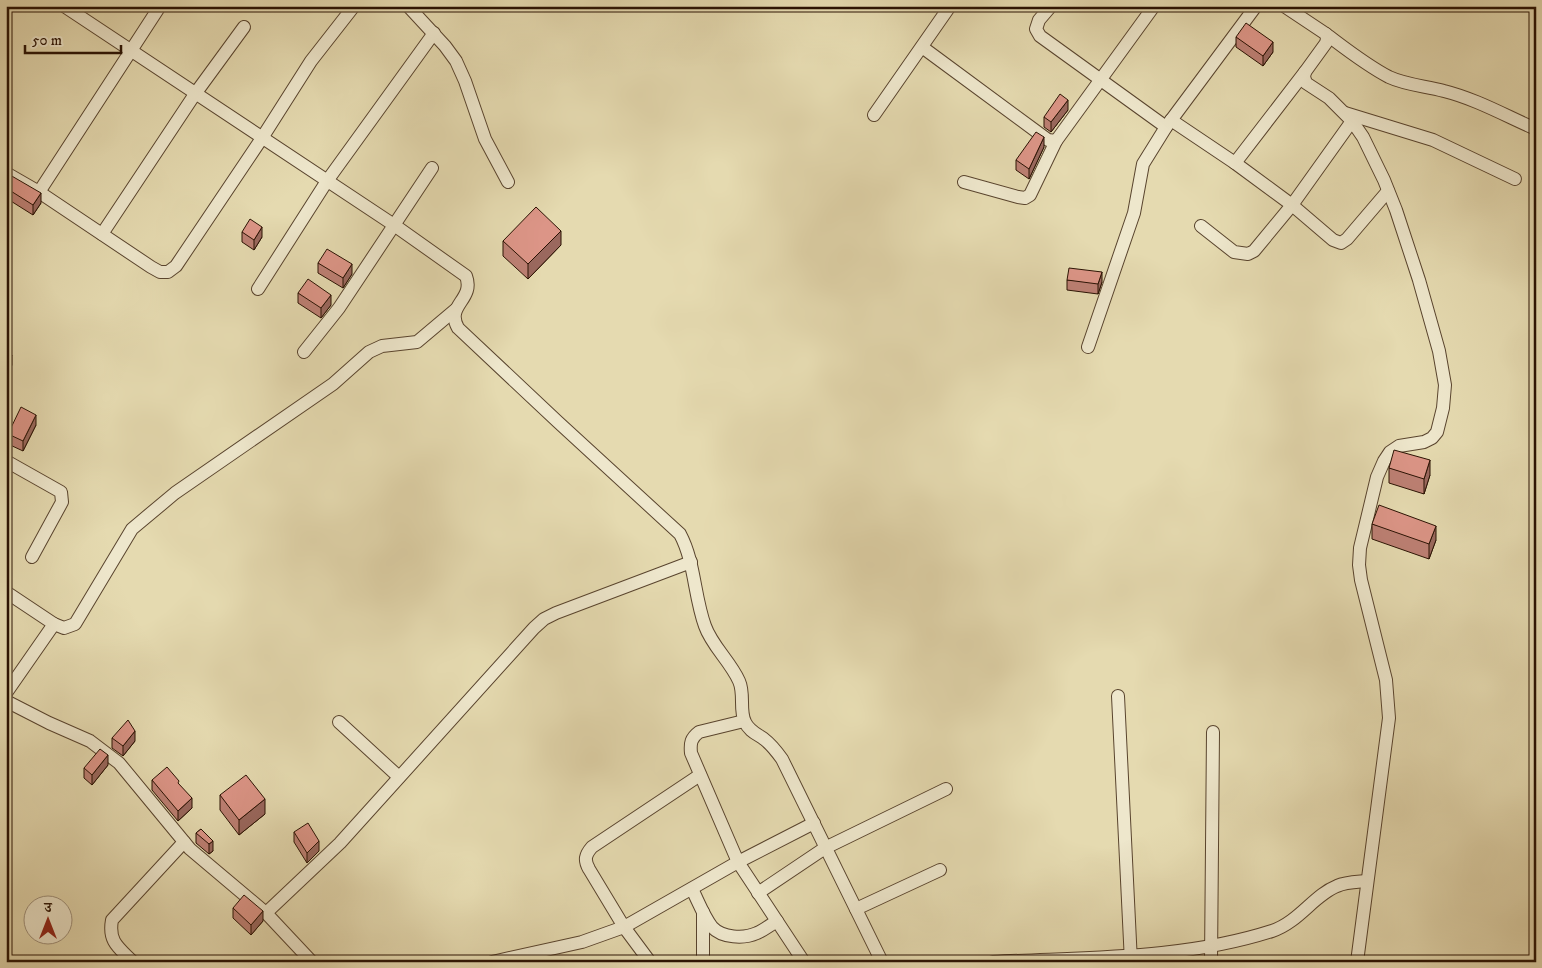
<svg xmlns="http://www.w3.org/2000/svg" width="1542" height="968" font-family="'IM FELL DW Pica','Noto Serif Devanagari',serif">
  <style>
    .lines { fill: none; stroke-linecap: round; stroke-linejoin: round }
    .minor-casing { stroke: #59442e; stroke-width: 14 }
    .minor { stroke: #eee7cc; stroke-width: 12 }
    .wall { fill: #bd8074; stroke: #2a1203 }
    .shaded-wall { fill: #9a685e; stroke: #2a1203 }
    .building { fill: #dc9587; stroke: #2a1203 }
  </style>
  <rect width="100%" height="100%" fill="#e5dab0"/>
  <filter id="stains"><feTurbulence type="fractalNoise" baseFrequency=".004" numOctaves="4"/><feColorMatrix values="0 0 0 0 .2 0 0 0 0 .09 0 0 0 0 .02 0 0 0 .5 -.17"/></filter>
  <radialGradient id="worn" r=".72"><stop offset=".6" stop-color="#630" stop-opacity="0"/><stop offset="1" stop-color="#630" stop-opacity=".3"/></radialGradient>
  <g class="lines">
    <g class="minor-casing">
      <g id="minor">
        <path d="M64,6L394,225L466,276C475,300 445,305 458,328L558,422L680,534C695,562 694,596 705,626C712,646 730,661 739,681C745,694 739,710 745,722C749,731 757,734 764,739C772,745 777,752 782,759L882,962"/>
        <polyline points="408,6 445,46 456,61 465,81 485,139 508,182"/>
        <polyline points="1051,6 1039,20 1036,29 1040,36 1166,127"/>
        <polyline points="1284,6 1326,34 1327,39 1326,43 1305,72 1304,77 1306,83 1329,98 1352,121 1363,137 1384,180 1396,210 1419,280 1439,351 1445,385 1443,408 1437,432 1432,438 1424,442 1399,446 1390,452 1384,461 1377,477 1360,548 1359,565 1361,580 1386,680 1389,718 1357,962"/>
        <path d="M1326,34C1346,49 1366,65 1389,77C1406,85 1426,86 1444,91C1476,99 1506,116 1536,129"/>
        <polyline points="922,47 1048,140 1056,141 1154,6"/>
        <polyline points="1345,113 1433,140 1515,179"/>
        <polyline points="874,115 950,6"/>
        <polyline points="1171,120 1235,163 1292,205 1333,240 1341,243 1347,239 1388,191"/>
        <polyline points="1235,163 1305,72"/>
        <polyline points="6,173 39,192 151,267 160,272 168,272 176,266 262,138 311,61 354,6"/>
        <polyline points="964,182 1018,197 1025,198 1030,195 1056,141"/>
        <polyline points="39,192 160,6"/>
        <polyline points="1201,226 1234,252 1248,254 1254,251 1292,205 1352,121"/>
        <polyline points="102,234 195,94 244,27"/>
        <polyline points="258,289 327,181 434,33"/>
        <polyline points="1088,347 1134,213 1143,164 1166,127 1256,6"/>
        <polyline points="304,352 339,308 432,168"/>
        <polyline points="6,461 61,492 62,502 32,557"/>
        <polyline points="6,592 54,624 64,628 75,624 132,529 175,493 333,384 369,352 382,346 417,342 455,310"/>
        <polyline points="6,693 54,624"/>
        <polyline points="1118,696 1131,962"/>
        <polyline points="6,701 49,723 90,741 119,763 190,849 266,913 312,962"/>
        <path d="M744,721L699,732C691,738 690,743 691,753L738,862L804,962"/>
        <polyline points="339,722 399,777"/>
        <path d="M692,889C698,901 704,917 712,927C722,938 744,939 757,933C764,930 770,925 777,921"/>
        <polyline points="758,893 825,848 946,789"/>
        <polyline points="856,909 940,870"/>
        <polyline points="703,912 703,962"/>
        <polyline points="266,913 340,843 534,628 544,619 556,613 691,562"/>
        <path d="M133,962C119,948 108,942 112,920L184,842"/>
        <polyline points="492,962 582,942 624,927 738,862 814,823"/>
        <path d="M650,962L624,927L589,869C584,860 585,855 592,847L700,775"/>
        <path d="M993,962C1086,957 1182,960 1272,931C1299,922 1314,895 1337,886C1346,882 1358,882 1367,881"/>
        <polyline points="1211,962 1213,732"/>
      </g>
    </g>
    <use href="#minor" class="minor"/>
  </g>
  <g class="wall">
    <polygon points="1236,37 1273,52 1263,66 1236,47"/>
    <polygon points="1068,110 1051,132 1044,127 1044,117"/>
    <polygon points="1044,147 1029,179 1016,170 1016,160"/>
    <polygon points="6,182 41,203 33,215 6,198"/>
    <polygon points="242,232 262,237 254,250 242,242"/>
    <polygon points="503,241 561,245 528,279 503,256"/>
    <polygon points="318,263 352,274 343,288 318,273"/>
    <polygon points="1067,280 1102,282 1098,294 1067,290"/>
    <polygon points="298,293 331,305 321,318 298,303"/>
    <polygon points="36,425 23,451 8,444 8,434"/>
    <polygon points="1389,468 1430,475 1424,494 1389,483"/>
    <polygon points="1372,524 1436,540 1429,559 1372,539"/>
    <polygon points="112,738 135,741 123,756 112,748"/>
    <polygon points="108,765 92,785 84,778 84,768"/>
    <polygon points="152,780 179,785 192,808 178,821 152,790"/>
    <polygon points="220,795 265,814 239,835 220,810"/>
    <polygon points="201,829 213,851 209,854 196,843 196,833"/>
    <polygon points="294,832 319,851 307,863 294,842"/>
    <polygon points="233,908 263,921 251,935 233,918"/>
  </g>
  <g class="shaded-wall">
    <polygon points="1273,42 1273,52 1263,66 1263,56"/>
    <polygon points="1068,100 1068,110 1051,132 1051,122"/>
    <polygon points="1044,137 1044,147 1029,179 1029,169"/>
    <polygon points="41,193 41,203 33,215 33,205"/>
    <polygon points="262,227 262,237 254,250 254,240"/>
    <polygon points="561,231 561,245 528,279 528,264"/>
    <polygon points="352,264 352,274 343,288 343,278"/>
    <polygon points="1102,272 1102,282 1098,294 1098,284"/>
    <polygon points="331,295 331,305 321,318 321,308"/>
    <polygon points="12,355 12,365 6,377 6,367"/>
    <polygon points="36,415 36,425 23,451 23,441"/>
    <polygon points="1430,460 1430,475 1424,494 1424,479"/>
    <polygon points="1436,526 1436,540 1429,559 1429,544"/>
    <polygon points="135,731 135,741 123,756 123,746"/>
    <polygon points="108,755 108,765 92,785 92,775"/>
    <polygon points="192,798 192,808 178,821 178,811"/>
    <polygon points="265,799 265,814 239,835 239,820"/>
    <polygon points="213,841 213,851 209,854 209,844"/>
    <polygon points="319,841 319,851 307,863 307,853"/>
    <polygon points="263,911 263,921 251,935 251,925"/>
  </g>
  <g class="building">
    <polygon points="1246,23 1273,42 1263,56 1236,37"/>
    <polygon points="1060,94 1068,100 1051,122 1044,117"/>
    <polygon points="1036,132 1044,137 1029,169 1016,160"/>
    <polygon points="10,175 41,193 33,205 6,188 6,182"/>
    <polygon points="536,207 561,231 528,264 503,241"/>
    <polygon points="250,219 262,227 254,240 242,232"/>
    <polygon points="327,249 352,264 343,278 318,263"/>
    <polygon points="1069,268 1102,272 1098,284 1067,280"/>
    <polygon points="308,279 331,295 321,308 298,293"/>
    <polygon points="6,352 12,355 6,367"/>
    <polygon points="21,407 36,415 23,441 8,434"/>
    <polygon points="1394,450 1430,460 1424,479 1389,468"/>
    <polygon points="1379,505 1436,526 1429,544 1372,524"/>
    <polygon points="128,720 135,731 123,746 112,738"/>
    <polygon points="100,749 108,755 92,775 84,768"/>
    <polygon points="167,767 179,781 178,783 192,798 178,811 152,780"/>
    <polygon points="246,775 265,799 239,820 220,795"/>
    <polygon points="308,823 319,841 307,853 294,832"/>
    <polygon points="201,829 213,841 209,844 196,833"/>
    <polygon points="244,895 263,911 251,925 233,908"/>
  </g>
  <rect width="1542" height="968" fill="none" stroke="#e5dab0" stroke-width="25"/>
  <rect x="8" y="8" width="1527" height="953" fill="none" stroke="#2a1203" stroke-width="2.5"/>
  <rect x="12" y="12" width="1517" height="943" fill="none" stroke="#2a1203"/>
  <g transform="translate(48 920)"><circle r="24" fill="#eee7cc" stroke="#a0927c"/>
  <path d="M0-4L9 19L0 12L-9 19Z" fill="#8f2418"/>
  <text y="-8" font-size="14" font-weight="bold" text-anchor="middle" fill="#2a1203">उ</text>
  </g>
  <path d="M25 45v8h96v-8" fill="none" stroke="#2a1203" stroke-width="2.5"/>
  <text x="32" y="45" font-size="15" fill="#2a1203" stroke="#eee7cc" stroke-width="4" paint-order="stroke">50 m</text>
  <rect width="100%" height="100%" filter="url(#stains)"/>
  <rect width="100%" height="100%" fill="url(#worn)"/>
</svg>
